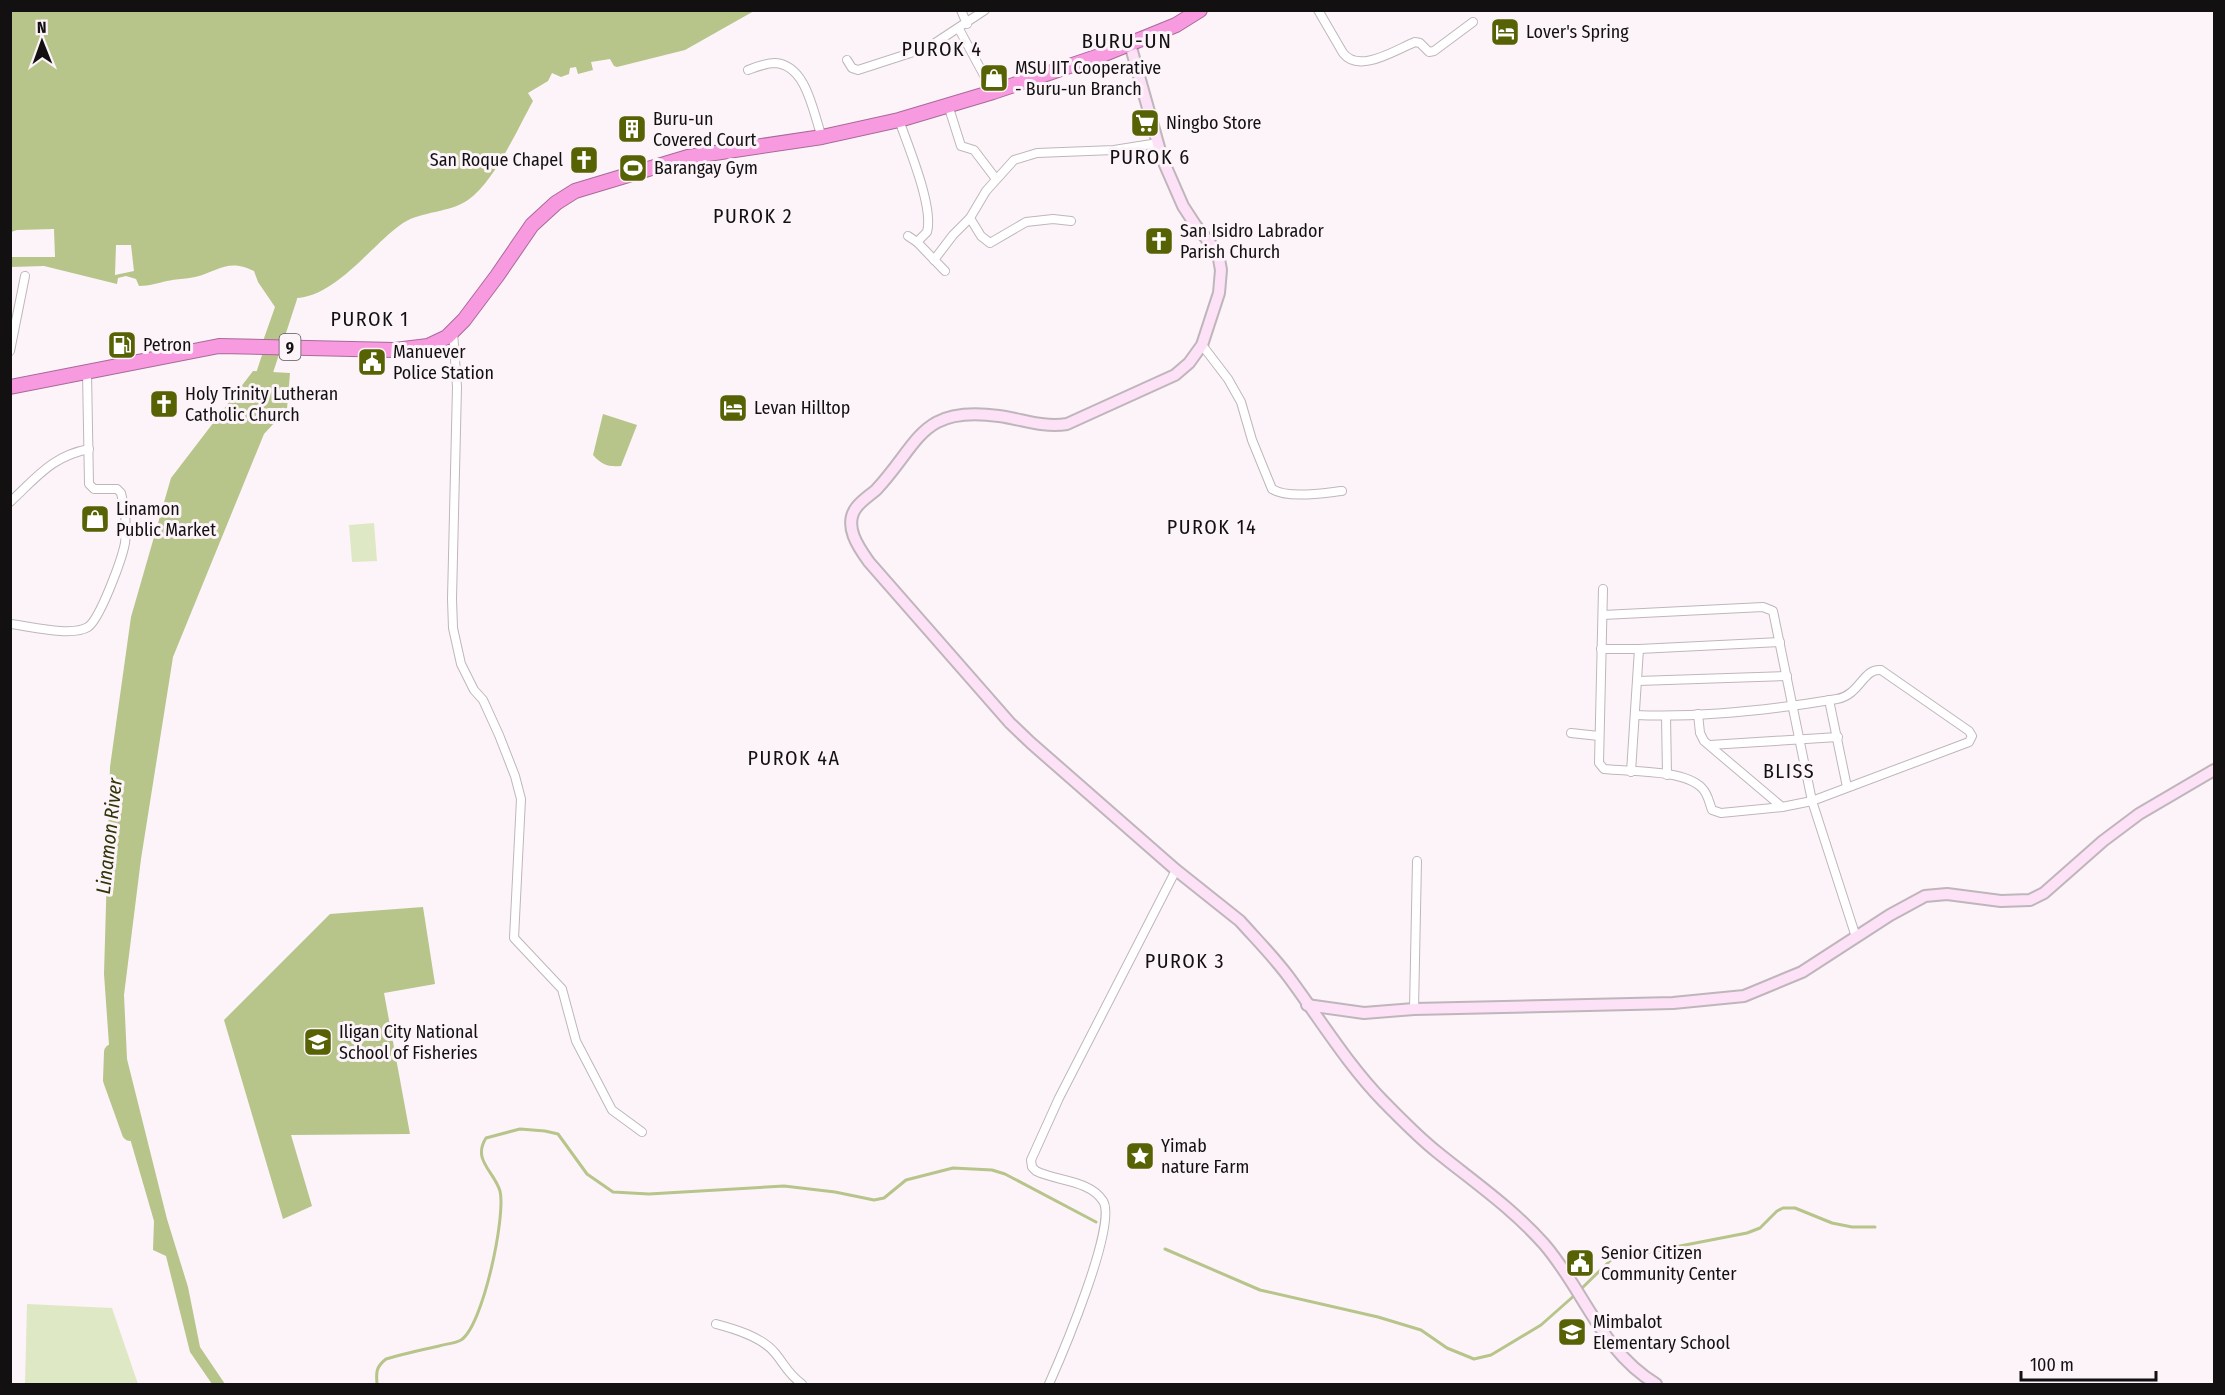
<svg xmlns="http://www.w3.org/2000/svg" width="2225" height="1395" font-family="'Fira Sans Condensed',sans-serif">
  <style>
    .green { fill: #dfe8c4 }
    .water { fill: #b7c48a; fill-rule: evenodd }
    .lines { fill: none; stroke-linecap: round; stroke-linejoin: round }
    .stream { stroke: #b7c48a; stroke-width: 3 }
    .river { stroke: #b7c48a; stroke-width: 16 }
    .street-casing { stroke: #beb6bb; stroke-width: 10 }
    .secondary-casing { stroke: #beb6bb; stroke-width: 14 }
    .highway-casing { stroke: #a86a98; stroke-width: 16 }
    .street { stroke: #fff; stroke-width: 8 }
    .secondary { stroke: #fde1f6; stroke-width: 10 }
    .highway { stroke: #f89ae0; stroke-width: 14 }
    .labels { text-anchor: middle; stroke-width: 6; stroke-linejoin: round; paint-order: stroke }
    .shield { fill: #fdf4fa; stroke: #585457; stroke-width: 1.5 }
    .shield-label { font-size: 16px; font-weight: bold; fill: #121011 }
    .poi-label { font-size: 18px; fill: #121011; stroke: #fdf4fa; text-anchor: start }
    .neighbourhood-label { font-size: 20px; letter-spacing: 1.5px; fill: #121011; stroke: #fdf4fa }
    .water-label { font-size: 20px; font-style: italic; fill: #2f3608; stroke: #fdf4fa }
    .quarter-label { font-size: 21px; letter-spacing: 1.5px; fill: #121011; stroke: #fdf4fa }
  </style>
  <rect width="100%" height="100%" fill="#fdf4fa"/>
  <g class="green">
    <polygon points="374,523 377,561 352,562 349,525"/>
    <polygon points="27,1304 112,1308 138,1384 25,1384"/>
  </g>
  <g class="water">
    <path d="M11,11H754L685,50L617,67L614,66L610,59L591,62L593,70L578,74L576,67L570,68L569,74L561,77L552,73L548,81L528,93L533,101C517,130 494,182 468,200C449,213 422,211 403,223C369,246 329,308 282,297L292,304L281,342L263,341L275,307L258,282L254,271C228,258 219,271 195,277C186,279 176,279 167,281C157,283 150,286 139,286L136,279L126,276L118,278L117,284L44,266L11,267V257H55L54,229L17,230L11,232ZM116,245H131L134,271L115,275Z"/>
    <polygon points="253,371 290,373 287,409 264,434 173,657 141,859 124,995 127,1059 167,1219 188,1287 200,1347 225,1384 212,1384 190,1352 166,1256 153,1250 154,1221 111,1073 104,974 110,767 131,617 171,478"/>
    <path d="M603,414L637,425L621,466C608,467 602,465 593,455Z"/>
    <polygon points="423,907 435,984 384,993 410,1134 291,1135 312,1206 283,1219 224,1020 330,914"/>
  </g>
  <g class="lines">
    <g class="stream">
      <polyline points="1165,1249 1260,1290 1378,1317 1421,1330 1447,1348 1474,1359 1491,1355 1541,1325 1576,1294"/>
      <polyline points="1581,1289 1616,1255 1644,1253 1747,1233 1760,1228 1777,1211 1783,1208 1795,1208 1832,1223 1852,1227 1875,1227"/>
      <path d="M377,1384C376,1372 376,1367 386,1359C403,1354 421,1350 439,1346C446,1344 456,1343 461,1340C483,1326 506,1216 500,1191C494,1171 472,1160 486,1138L520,1129L545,1131L558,1134L587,1174L613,1192L649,1194L784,1186L835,1192L874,1200L884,1198L906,1180L953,1168L992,1170L1005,1174L1096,1222"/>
    </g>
    <g class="river">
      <polyline points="258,393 289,298"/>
      <polyline points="112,1052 111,1080 130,1133"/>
    </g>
    <g class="street-casing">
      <g id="street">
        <polyline points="961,10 967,24"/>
        <path d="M1318,10L1343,53C1359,74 1395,50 1415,42L1420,43L1429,52L1434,51L1473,22"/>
        <polyline points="959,29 993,92"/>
        <polyline points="847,60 852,68 858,70 929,47 985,10"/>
        <path d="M748,70C756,67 766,63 775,63C807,65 813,113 822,137"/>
        <polyline points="948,105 961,146 974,150 996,179"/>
        <path d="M899,120C908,146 934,207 927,232L917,242L908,236"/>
        <polyline points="970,218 981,236 990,243 1026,222 1053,219 1071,221"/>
        <polyline points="917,242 945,271"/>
        <polyline points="934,260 953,235 970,218 986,191 1014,160 1037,153 1114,150 1158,143"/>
        <polyline points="453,332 457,387 452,599 453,628 461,664 474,690 483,700 499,735 515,776 521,799 514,938 562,989 576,1041 612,1110 642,1132"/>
        <path d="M1202,345L1228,379L1241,402L1252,440L1272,489C1288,499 1323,493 1342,491"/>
        <polyline points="10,351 25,276"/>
        <path d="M10,502C37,477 52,456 89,449"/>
        <path d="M1603,589L1599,763L1604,769C1631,772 1683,769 1702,788C1708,794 1709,802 1712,810L1721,813L1782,807L1812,801L1969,742L1972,736L1969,731L1881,670C1863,668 1860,695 1837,699C1771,710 1703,718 1635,715"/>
        <polyline points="1603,615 1763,607 1773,611 1812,801 1856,937"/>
        <path d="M10,624C29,626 72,637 88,627C100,619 122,559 125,543C127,527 125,509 121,493L117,489H94L89,484L87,372"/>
        <polyline points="1601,649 1639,649 1780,642"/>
        <polyline points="1638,681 1787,676"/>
        <polyline points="1829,700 1847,787"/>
        <polyline points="1698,714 1700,733 1704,741 1782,807"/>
        <polyline points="1666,716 1667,775"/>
        <polyline points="1571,733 1599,736"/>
        <polyline points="1710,745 1838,737"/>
        <polyline points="1631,772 1639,649"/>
        <polyline points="1414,1009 1417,861"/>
        <path d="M716,1324C735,1329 762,1337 775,1353C785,1365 788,1374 802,1384"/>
        <path d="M1049,1384C1061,1357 1118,1224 1103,1201C1090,1180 1056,1181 1036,1171L1032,1167L1031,1160L1059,1098L1176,870"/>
      </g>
    </g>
    <g class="secondary-casing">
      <g id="secondary">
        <path d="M1130,44L1162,158L1183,206L1196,226L1210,243L1219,259L1221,270L1219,293L1202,345L1189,363L1175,375L1067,424C1043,428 1022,419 999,416C920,405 920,443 876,490C869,496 861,501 856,508C843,526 859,548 869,562L1010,723L1031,743L1176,870L1240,921C1256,939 1273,956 1288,976C1320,1019 1347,1064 1384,1102C1401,1119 1418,1137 1437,1152C1474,1182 1512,1208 1544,1244C1584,1290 1601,1351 1656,1384"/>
        <polyline points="1307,1005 1364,1013 1414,1009 1673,1003 1744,996 1802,972 1890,915 1925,896 1947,894 2001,901 2030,900 2044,893 2103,841 2139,814 2214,770"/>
      </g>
    </g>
    <g class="highway-casing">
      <polyline id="highway" points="10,387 219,346 395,350 428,346 447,337 464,320 497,276 532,225 556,203 575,191 688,157 822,137 899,120 993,92 1102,55 1176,25 1200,10"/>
    </g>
    <use href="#street" class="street"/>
    <use href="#secondary" class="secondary"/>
    <use href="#highway" class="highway"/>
  </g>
  <defs>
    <g id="hotel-square" transform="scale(1.5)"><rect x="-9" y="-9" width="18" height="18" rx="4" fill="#566203" stroke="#fdf4fa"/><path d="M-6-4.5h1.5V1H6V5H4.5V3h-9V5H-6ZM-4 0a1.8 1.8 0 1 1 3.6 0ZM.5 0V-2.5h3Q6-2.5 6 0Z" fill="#fff"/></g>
    <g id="shop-square" transform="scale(1.5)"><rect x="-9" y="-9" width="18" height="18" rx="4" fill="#566203" stroke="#fdf4fa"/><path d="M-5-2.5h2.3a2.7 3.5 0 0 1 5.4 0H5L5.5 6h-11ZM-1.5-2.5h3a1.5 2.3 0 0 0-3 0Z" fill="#fff"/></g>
    <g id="supermarket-square" transform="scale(1.5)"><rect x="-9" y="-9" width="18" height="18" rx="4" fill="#566203" stroke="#fdf4fa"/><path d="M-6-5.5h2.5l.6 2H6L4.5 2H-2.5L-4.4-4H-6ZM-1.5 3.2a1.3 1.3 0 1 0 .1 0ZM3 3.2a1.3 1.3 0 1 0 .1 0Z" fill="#fff"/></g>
    <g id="building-square" transform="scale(1.5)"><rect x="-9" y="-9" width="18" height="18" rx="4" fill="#566203" stroke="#fdf4fa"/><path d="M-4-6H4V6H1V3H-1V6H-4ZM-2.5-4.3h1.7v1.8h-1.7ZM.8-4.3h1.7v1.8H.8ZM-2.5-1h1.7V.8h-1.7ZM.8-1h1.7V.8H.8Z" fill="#fff"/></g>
    <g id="church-square" transform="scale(1.5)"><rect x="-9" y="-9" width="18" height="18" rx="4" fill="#566203" stroke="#fdf4fa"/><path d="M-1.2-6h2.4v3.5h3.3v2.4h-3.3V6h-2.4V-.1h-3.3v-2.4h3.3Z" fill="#fff"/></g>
    <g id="stadium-square" transform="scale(1.5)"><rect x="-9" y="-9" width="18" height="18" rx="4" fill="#566203" stroke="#fdf4fa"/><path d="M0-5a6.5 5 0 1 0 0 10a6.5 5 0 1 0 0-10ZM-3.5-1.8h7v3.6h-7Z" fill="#fff"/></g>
    <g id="fuel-square" transform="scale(1.5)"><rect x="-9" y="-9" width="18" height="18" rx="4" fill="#566203" stroke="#fdf4fa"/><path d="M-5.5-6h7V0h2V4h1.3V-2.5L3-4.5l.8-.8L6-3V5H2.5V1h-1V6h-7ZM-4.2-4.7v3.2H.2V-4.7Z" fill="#fff"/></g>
    <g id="civic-square" transform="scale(1.5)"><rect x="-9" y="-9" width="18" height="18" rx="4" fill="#566203" stroke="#fdf4fa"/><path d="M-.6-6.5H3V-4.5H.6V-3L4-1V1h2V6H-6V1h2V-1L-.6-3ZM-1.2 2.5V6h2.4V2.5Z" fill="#fff"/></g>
    <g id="school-square" transform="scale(1.5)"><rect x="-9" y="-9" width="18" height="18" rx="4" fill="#566203" stroke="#fdf4fa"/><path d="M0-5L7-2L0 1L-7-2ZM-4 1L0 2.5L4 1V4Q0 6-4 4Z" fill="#fff"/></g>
    <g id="sight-square" transform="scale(1.5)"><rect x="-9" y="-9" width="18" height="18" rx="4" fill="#566203" stroke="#fdf4fa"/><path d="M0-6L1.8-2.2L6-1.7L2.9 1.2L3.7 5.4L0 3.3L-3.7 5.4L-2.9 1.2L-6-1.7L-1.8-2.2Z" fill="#fff"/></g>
  </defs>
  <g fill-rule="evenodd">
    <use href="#hotel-square" x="1505" y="32"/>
    <use href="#shop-square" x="994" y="78"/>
    <use href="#supermarket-square" x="1145" y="123"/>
    <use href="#building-square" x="632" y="129"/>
    <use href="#church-square" x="584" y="160"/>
    <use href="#stadium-square" x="633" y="168"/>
    <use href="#church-square" x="1159" y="241"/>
    <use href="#fuel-square" x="122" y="345"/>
    <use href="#civic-square" x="372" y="362"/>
    <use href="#church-square" x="164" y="404"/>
    <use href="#hotel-square" x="733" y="408"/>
    <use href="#shop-square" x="95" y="519"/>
    <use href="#school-square" x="318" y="1042"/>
    <use href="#sight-square" x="1140" y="1156"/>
    <use href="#civic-square" x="1580" y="1263"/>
    <use href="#school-square" x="1572" y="1332"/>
  </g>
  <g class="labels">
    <rect class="shield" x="279.5" y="334" width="21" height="26" rx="4.5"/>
    <g class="shield-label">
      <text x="290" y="353">9</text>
    </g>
    <g class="poi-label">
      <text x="1526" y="38">Lover's Spring</text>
      <text x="1015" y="74">MSU IIT Cooperative<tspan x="1015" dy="21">- Buru-un Branch</tspan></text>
      <text x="653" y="125">Buru-un<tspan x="653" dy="21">Covered Court</tspan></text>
      <text x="1166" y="129">Ningbo Store</text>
      <text x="563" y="166" text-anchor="end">San Roque Chapel</text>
      <text x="654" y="174">Barangay Gym</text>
      <text x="1180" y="237">San Isidro Labrador<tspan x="1180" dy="21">Parish Church</tspan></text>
      <text x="143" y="351">Petron</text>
      <text x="393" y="358">Manuever<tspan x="393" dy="21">Police Station</tspan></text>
      <text x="185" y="400">Holy Trinity Lutheran<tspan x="185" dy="21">Catholic Church</tspan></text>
      <text x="754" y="414">Levan Hilltop</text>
      <text x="116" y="515">Linamon<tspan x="116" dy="21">Public Market</tspan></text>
      <text x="339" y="1038">Iligan City National<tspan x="339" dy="21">School of Fisheries</tspan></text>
      <text x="1161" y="1152">Yimab<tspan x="1161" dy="21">nature Farm</tspan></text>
      <text x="1601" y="1259">Senior Citizen<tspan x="1601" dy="21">Community Center</tspan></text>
      <text x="1593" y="1328">Mimbalot<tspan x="1593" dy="21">Elementary School</tspan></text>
    </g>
    <g class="neighbourhood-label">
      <text x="942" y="56">PUROK 4</text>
      <text x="1150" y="164">PUROK 6</text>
      <text x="753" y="223">PUROK 2</text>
      <text x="370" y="326">PUROK 1</text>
      <text x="1212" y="534">PUROK 14</text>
      <text x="794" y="765">PUROK 4A</text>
      <text x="1789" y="778">BLISS</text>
      <text x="1185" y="968">PUROK 3</text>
    </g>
    <g class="water-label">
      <text transform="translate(109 836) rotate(-84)" y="7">Linamon River</text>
    </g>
    <g class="quarter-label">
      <text x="1127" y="48">BURU-UN</text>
    </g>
  </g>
  <rect width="2225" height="1395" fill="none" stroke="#121011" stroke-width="24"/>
  <g transform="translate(42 42) rotate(359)" stroke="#fdf4fa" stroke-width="4.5" paint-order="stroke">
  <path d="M0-4.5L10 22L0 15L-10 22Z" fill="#121011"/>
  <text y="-9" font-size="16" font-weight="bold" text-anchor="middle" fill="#121011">N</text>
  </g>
  <path d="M2021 1371v9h135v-9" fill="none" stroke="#121011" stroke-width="3"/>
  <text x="2030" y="1371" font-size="18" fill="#121011" stroke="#fdf4fa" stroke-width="4.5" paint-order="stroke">100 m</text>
</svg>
